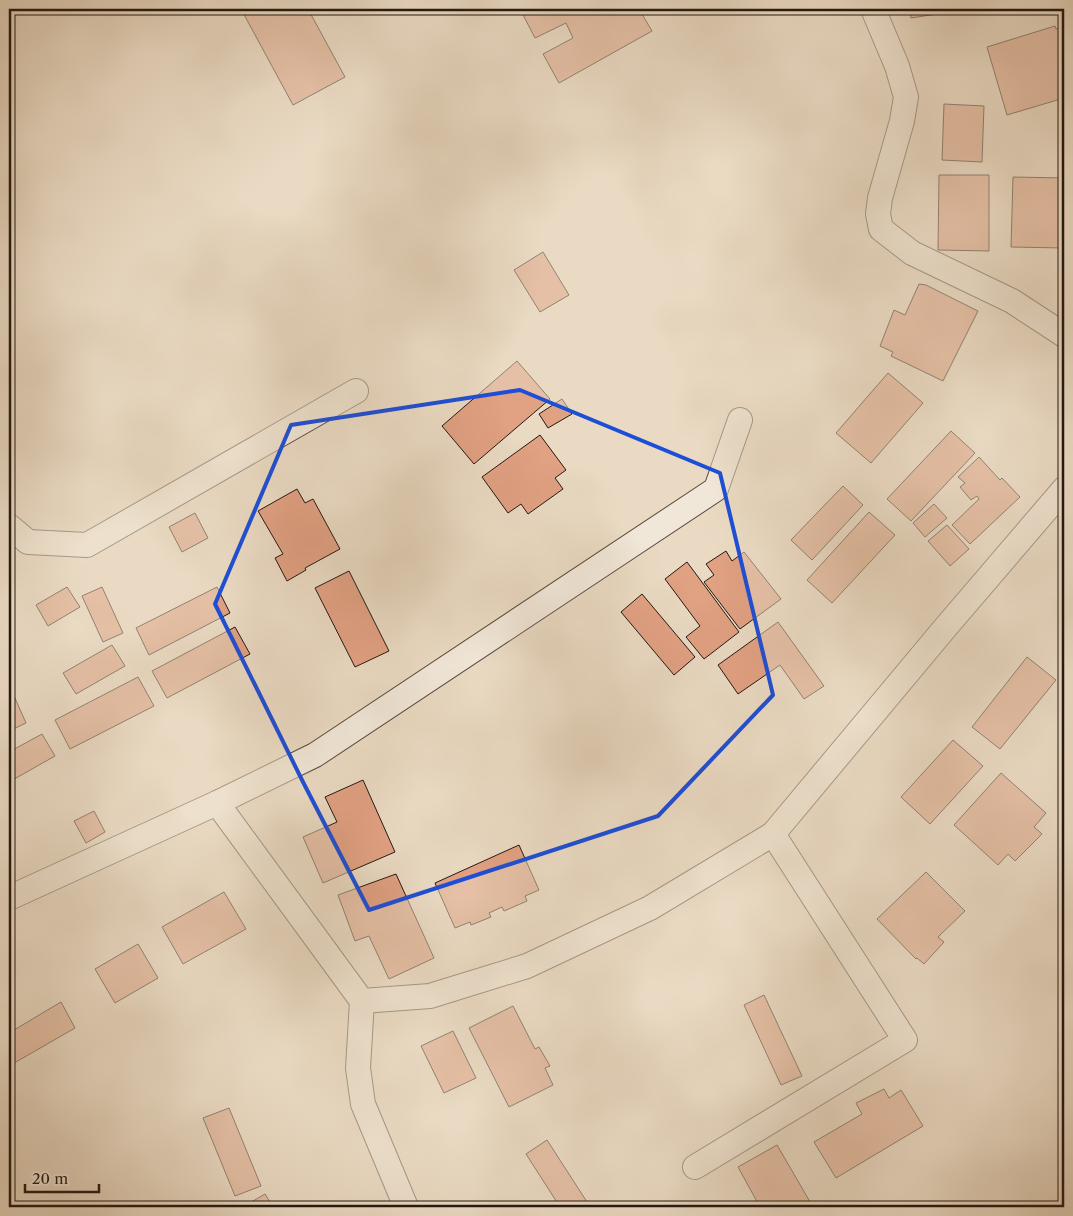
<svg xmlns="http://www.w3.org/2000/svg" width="1073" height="1216" font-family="'Libre Caslon Text',serif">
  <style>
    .building { fill: #e1a183; stroke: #241811 }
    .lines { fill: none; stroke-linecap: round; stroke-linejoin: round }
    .minor-casing { stroke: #56483e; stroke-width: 26 }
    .minor { stroke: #f1e7d8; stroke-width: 24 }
    .marked { fill: none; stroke: #1d4ed8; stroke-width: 4; stroke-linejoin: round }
  </style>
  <rect width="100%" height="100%" fill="#eadac3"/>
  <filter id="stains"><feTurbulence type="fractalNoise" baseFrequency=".004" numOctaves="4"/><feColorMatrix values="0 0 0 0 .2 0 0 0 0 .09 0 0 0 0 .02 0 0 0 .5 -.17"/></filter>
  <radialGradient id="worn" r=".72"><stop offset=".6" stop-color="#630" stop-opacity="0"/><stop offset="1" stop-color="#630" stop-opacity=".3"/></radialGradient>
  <g class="building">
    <polygon points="241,9 308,9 345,77 293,105"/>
    <polygon points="524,9 569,9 571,12 579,9 610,9 613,15 625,9 639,9 652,31 559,83 543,54 573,38 566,23 535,38 521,11"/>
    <polygon points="909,9 969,9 911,18"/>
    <polygon points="1055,26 1056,29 1062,26 1064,32 1064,98 1007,115 987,47"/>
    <polygon points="944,104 984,106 982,162 942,160"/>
    <polygon points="939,175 989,175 989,251 938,250"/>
    <polygon points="1013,177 1064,178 1064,248 1011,247"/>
    <polygon points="543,252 569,295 540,312 514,270"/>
    <polygon points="919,284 926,285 978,311 943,381 891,356 893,352 880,346 894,310 905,315"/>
    <polygon points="517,361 550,399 474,464 442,426"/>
    <polygon points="888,373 923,403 871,463 836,433"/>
    <polygon points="562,399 572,414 548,428 539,414"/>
    <polygon points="951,431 975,453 911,521 887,499"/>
    <polygon points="540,435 566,470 555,478 563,489 528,514 521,504 508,513 482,477"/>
    <polygon points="979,457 1000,480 1002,478 1020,497 970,544 952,525 979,499 977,496 971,500 960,487 965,483 958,477"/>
    <polygon points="843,486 863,505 812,560 791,540"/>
    <polygon points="297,489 305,503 313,499 340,549 305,568 306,570 287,581 275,558 283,554 258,511"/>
    <polygon points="934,504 947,518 925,537 913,523"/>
    <polygon points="869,512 895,535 832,603 807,580"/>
    <polygon points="195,513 208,538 182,552 169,527"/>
    <polygon points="947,525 969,549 950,566 928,541"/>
    <polygon points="726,551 732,561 744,552 781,599 740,629 704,582 714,575 706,564"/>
    <polygon points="687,562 739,632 704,659 686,637 700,626 665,579"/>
    <polygon points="349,571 389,651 355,667 315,588"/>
    <polygon points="67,587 80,607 48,626 36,605"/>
    <polygon points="102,587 123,633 103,642 82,596"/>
    <polygon points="217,587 230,613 149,655 136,628"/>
    <polygon points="642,594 695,657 674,675 621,612"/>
    <polygon points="778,622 824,686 804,699 780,665 738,694 718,665"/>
    <polygon points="235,627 250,654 167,698 152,671"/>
    <polygon points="112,645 125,666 76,694 63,673"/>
    <polygon points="1027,657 1056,680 1000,749 972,727"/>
    <polygon points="138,677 154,706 70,749 55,720"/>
    <polygon points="14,696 26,723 9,731 9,699"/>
    <polygon points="42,734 55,756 9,782 9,752"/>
    <polygon points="953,740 983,766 930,824 901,797"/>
    <polygon points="1001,773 1046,813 1034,827 1042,834 1015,861 1008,854 998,865 954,825"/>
    <polygon points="363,780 395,852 323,883 303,837 337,822 325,797"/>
    <polygon points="94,811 105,832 86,843 74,821"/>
    <polygon points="519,845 539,890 525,896 527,901 504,911 502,907 489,913 491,917 471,925 470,922 455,928 435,883"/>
    <polygon points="926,872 965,911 938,937 944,942 924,964 917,958 916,959 877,919"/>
    <polygon points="396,874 434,958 389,979 369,936 355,941 338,895"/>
    <polygon points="224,892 246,929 183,964 162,927"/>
    <polygon points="138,944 158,978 115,1003 95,969"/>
    <polygon points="764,995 802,1076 781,1085 744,1005"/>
    <polygon points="61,1002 75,1028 9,1066 9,1033"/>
    <polygon points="513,1006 535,1049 539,1047 550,1066 545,1068 553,1085 509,1107 469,1028"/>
    <polygon points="453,1031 476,1078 444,1093 421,1046"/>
    <polygon points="884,1089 889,1098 901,1090 923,1126 836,1178 814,1142 862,1114 856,1103"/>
    <polygon points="229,1108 261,1186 235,1196 203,1118"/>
    <polygon points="547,1140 589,1205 586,1207 560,1207 526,1154"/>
    <polygon points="777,1145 813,1207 760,1207 738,1167"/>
    <polygon points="265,1194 273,1207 243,1207"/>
  </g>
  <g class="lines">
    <g class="minor-casing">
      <g id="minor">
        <polyline points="873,9 897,66 906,97 902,121 880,198 878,214 881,229 912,253 1012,301 1064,335"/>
        <polyline points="9,526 28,542 87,545 356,391"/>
        <polyline points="217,803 362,1001 358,1068 363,1104 406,1207"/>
        <polyline points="9,898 217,803 315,755 716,489 740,420"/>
        <polyline points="362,1001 430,996 527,966 650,908 773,834 945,628 1064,489"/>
        <polyline points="695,1167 905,1040 773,834"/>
      </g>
    </g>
    <use href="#minor" class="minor"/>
  </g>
  <path d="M0 0H1073V1216H0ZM520,390L720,473L773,695L658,816L369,910L303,782L215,604L291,425Z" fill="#eadac3" fill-opacity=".55" fill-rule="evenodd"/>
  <path class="marked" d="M520,390L720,473L773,695L658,816L369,910L303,782L215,604L291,425Z"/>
  <rect width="1073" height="1216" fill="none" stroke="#eadac3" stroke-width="30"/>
  <rect x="10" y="10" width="1053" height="1196" fill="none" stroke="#241811" stroke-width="2.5"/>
  <rect x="15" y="15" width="1043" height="1186" fill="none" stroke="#241811"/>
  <path d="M25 1184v8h74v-8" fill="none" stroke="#241811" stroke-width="2.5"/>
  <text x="32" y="1184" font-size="15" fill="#241811" stroke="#f1e7d8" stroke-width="4" paint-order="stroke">20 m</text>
  <rect width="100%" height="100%" filter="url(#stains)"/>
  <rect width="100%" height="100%" fill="url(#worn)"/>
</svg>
